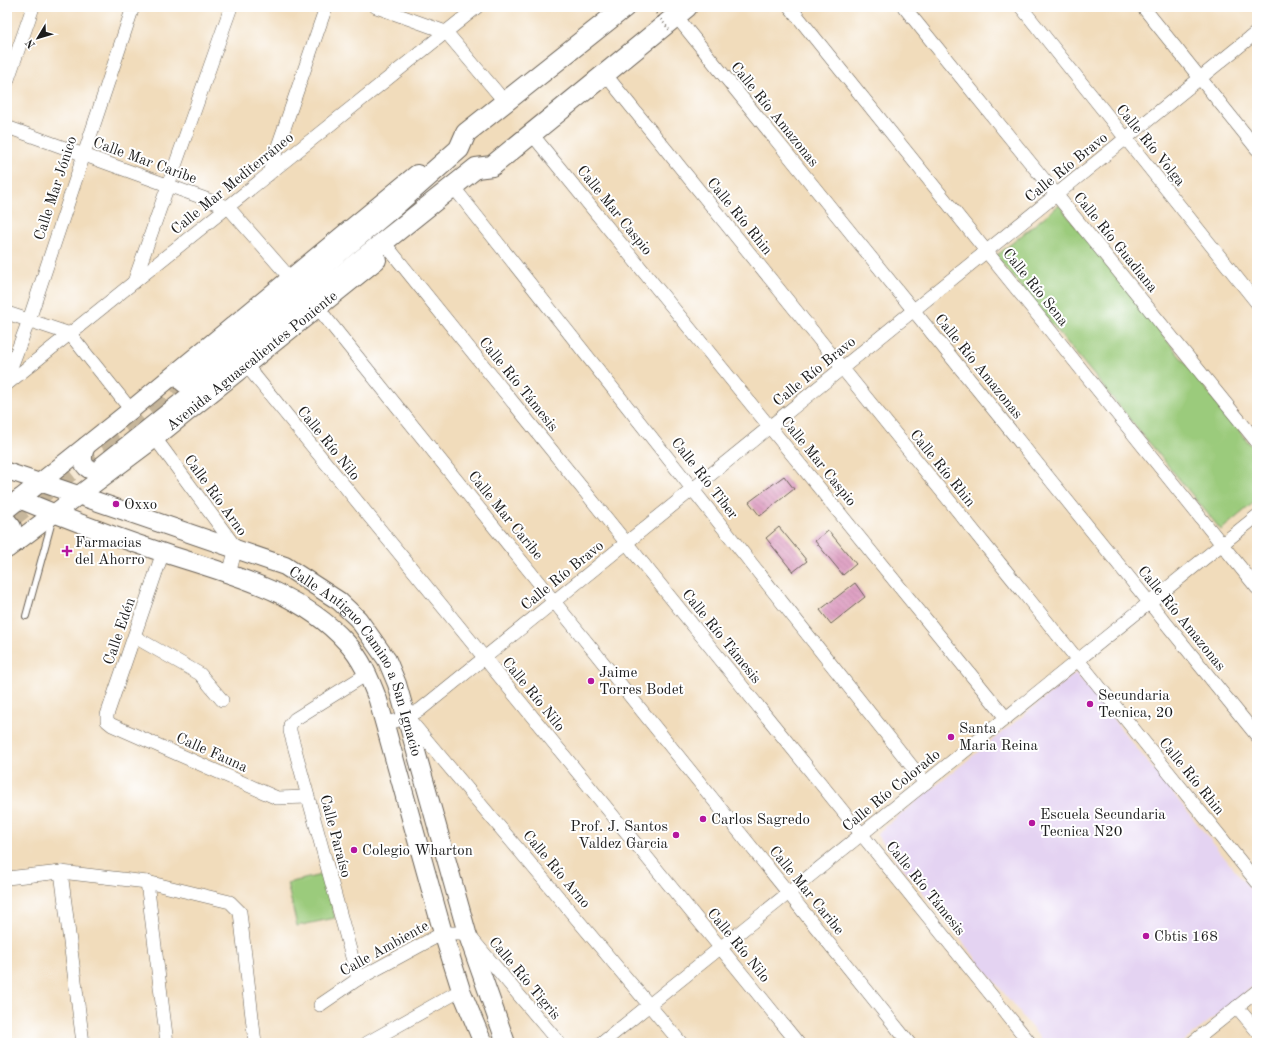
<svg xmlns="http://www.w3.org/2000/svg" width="1264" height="1050" font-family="'Old Standard TT',serif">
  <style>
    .built { fill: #e4d3f2 }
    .green { fill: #9bcb7b; stroke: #5c744c }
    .building { fill: url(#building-back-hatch) }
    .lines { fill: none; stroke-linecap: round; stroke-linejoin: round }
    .primary-tunnel { stroke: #c6b69b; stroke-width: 20; stroke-dasharray: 20 10; stroke-linecap: butt }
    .service-casing { stroke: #675f54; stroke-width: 8 }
    .minor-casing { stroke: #675f54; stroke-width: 14 }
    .tertiary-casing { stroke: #675f54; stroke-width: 18 }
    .secondary-casing { stroke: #675f54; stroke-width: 20 }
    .primary-casing { stroke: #675f54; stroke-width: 22 }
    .service { stroke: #fff; stroke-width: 6 }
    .minor { stroke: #fff; stroke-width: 13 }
    .tertiary { stroke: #fff; stroke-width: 16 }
    .secondary { stroke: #fff; stroke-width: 18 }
    .primary { stroke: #fff; stroke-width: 20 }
    .path-bridge { stroke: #675f54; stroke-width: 2; stroke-dasharray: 1 3; stroke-linecap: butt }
    .poi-dot { fill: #b5179e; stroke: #fff; stroke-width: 1.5 }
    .labels { text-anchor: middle; stroke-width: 4; stroke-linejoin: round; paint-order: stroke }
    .street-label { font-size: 15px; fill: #1c1c1c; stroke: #fff }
    .poi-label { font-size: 15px; fill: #1c1c1c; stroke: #fff; text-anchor: start }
  </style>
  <defs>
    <pattern id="building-back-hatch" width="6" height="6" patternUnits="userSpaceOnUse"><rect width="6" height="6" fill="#db99be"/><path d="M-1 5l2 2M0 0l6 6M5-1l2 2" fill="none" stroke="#bb83a3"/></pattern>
  </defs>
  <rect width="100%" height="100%" fill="#fff"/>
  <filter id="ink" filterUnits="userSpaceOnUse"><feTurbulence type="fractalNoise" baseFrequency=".025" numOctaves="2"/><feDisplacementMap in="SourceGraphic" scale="8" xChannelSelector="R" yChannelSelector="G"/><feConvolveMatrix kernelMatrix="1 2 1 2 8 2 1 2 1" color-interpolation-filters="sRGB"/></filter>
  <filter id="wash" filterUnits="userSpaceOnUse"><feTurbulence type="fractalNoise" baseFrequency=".012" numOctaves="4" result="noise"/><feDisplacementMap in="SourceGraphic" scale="16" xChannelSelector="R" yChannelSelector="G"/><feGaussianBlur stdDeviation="0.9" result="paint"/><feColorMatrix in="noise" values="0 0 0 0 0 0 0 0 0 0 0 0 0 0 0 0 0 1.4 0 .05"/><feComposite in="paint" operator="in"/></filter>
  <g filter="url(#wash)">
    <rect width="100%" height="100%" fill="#f1dcbb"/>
    <polygon class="built" points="1076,673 1257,898 1257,983 1182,1043 1044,1043 876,834"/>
    <g class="green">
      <polygon points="1059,205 1257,453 1257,500 1221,530 996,256"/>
      <polygon points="325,874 335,918 297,926 287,883"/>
    </g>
    <g id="blocks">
      <g class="building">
        <polygon points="784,476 794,489 760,516 749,502"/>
        <polygon points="779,527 807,561 793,572 766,538"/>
        <polygon points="828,530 856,564 843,575 815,541"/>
        <polygon points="855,583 865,597 831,624 820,610"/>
      </g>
    </g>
  </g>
  <g filter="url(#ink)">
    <use href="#blocks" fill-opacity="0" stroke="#675f54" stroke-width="1"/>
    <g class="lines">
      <polyline class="primary-tunnel" points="7,521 184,382"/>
      <g class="service-casing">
        <polyline id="service" points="26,616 52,521"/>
      </g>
      <g class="minor-casing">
        <g id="minor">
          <polyline points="376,7 446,32 505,102"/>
          <polyline points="790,7 1257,588"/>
          <polyline points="904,7 1257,442"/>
          <polyline points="1021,7 1257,303"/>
          <polyline points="1143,7 1257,149"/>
          <polyline points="1256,7 1257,8"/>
          <polyline points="676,16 1257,736"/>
          <polyline points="605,74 1257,882"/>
          <polyline points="7,82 33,7"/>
          <polyline points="7,127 228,207 290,278"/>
          <polyline points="531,133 1006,718"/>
          <polyline points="268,175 326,7"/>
          <polyline points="459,194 925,783"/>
          <polyline points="390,250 1030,1043"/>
          <polyline points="134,282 231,7"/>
          <polyline points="318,308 909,1043"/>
          <polyline points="7,313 70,334 131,410"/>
          <polyline points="246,365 798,1043"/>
          <polyline points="7,378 29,320 133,7"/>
          <polyline points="7,384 477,7"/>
          <polyline points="155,438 236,548 229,574"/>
          <polyline points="163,552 107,715 107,721 112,725 277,798 308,797"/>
          <polyline points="135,637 200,674 222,700"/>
          <polyline points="408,718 681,1043"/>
          <polyline points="386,724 407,717 420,710 1257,32"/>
          <polyline points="61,872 83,1043"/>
          <polyline points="7,878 61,872 147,882 230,902 240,912 255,1043"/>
          <polyline points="147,882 167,1043"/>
          <polyline points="358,979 290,731 290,725 295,719 367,674"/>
          <polyline points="320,1005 358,979 443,933 467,933 559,1043"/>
          <polyline points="1237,1007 1257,1031"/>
          <polyline points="367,1043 461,990"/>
          <polyline points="602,1043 1257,516"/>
          <polyline points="1192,1043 1257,991"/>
        </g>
      </g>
      <g class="tertiary-casing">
        <polyline id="tertiary" points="7,471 40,482"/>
      </g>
      <g class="secondary-casing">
        <g id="secondary">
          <path d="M86,446C77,467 89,473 108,473"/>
          <path id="s1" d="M40,482L285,566L339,601L358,619L387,660L397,684L467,933L506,1043"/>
          <path d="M19,499C67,519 115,537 164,553C228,574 299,590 346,642C362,659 370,679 378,700L443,933L461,990L483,1043"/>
          <polyline points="7,509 131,410 417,174"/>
          <polyline points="7,521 12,527 15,543"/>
          <path id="s2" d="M7,549L155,438L377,260"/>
        </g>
      </g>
      <g class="primary-casing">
        <g id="primary">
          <polyline points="184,382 399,202 459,149 466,133 625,7"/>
          <polyline points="103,466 476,168 492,166 687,7"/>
        </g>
      </g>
      <use href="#service" class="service"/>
      <use href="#minor" class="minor"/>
      <use href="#tertiary" class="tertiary"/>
      <use href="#secondary" class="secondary"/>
      <use href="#primary" class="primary"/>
      <polyline class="path-bridge" points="651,7 671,32"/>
    </g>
  </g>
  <g class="poi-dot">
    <circle cx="116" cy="504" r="4"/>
    <path d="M65 545h4v4h4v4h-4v4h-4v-4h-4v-4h4z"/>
    <circle cx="591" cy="681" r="4"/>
    <circle cx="1090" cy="704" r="4"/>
    <circle cx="951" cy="737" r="4"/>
    <circle cx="703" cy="819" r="4"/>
    <circle cx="1032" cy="823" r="4"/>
    <circle cx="676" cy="835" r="4"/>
    <circle cx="354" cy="850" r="4"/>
    <circle cx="1146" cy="936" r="4"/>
  </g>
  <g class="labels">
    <g class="street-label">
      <text transform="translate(775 114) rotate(51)" y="5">Calle Río Amazonas</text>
      <text transform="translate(1151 145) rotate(51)" y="5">Calle Río Volga</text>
      <text transform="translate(145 160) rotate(20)" y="5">Calle Mar Caribe</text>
      <text transform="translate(1066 167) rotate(-39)" y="5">Calle Río Bravo</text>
      <text transform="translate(232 183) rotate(-39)" y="5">Calle Mar Mediterráneo</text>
      <text transform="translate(55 188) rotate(-72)" y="5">Calle Mar Jónico</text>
      <text transform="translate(615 210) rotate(51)" y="5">Calle Mar Caspio</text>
      <text transform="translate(740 216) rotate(51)" y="5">Calle Río Rhin</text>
      <text transform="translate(1116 242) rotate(51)" y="5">Calle Río Guadiana</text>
      <text transform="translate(1036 287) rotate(51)" y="5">Calle Río Sena</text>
      <text dy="5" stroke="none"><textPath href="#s2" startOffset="309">Avenida Aguascalientes Poniente</textPath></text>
      <text transform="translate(979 366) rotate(51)" y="5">Calle Río Amazonas</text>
      <text transform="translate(814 371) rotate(-39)" y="5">Calle Río Bravo</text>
      <text transform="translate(519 384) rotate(51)" y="5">Calle Río Támesis</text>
      <text transform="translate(329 443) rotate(51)" y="5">Calle Río Nilo</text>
      <text transform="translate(819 461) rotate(51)" y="5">Calle Mar Caspio</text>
      <text transform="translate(943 468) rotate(51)" y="5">Calle Río Rhin</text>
      <text transform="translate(705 478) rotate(52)" y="5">Calle Río Tiber</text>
      <text transform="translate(216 495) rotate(54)" y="5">Calle Río Arno</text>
      <text transform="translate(506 515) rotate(51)" y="5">Calle Mar Caribe</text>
      <text transform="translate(562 575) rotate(-39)" y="5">Calle Río Bravo</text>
      <text transform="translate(1182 618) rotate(51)" y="5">Calle Río Amazonas</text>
      <text transform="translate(119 631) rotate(-71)" y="5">Calle Edén</text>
      <text transform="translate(722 636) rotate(51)" y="5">Calle Río Támesis</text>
      <text dy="5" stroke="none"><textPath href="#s1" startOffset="383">Calle Antiguo Camino a San Ignacio</textPath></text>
      <text transform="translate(534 694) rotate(51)" y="5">Calle Río Nilo</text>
      <text transform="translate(212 752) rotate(24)" y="5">Calle Fauna</text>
      <text transform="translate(1192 776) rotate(51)" y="5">Calle Río Rhin</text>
      <text transform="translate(891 790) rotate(-39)" y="5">Calle Río Colorado</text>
      <text transform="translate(336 836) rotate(75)" y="5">Calle Paraíso</text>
      <text transform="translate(557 869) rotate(50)" y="5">Calle Río Arno</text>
      <text transform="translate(926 888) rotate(51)" y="5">Calle Río Támesis</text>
      <text transform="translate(807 890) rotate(51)" y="5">Calle Mar Caribe</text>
      <text transform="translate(739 945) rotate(51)" y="5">Calle Río Nilo</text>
      <text transform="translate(384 948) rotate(-29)" y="5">Calle Ambiente</text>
      <text transform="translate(525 978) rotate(50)" y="5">Calle Río Tigris</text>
    </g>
    <g class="poi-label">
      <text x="124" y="509">Oxxo</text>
      <text x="75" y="547">Farmacias<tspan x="75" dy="17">del Ahorro</tspan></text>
      <text x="599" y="677">Jaime<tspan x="599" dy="17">Torres Bodet</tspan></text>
      <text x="1098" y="700">Secundaria<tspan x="1098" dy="17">Tecnica, 20</tspan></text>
      <text x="959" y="733">Santa<tspan x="959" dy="17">Maria Reina</tspan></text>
      <text x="1040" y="819">Escuela Secundaria<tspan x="1040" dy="17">Tecnica N20</tspan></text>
      <text x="711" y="824">Carlos Sagredo</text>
      <text x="668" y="831" text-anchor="end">Prof. J. Santos<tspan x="668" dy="17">Valdez Garcia</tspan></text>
      <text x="362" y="855">Colegio Wharton</text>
      <text x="1154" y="941">Cbtis 168</text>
    </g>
  </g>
  <rect width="1264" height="1050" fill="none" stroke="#fff" stroke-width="24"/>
  <g transform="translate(38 38) rotate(232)" stroke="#ffffff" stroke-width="3" paint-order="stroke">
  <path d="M0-3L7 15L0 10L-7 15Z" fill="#1c1c1c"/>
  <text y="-6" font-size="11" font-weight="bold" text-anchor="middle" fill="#1c1c1c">N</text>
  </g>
</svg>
